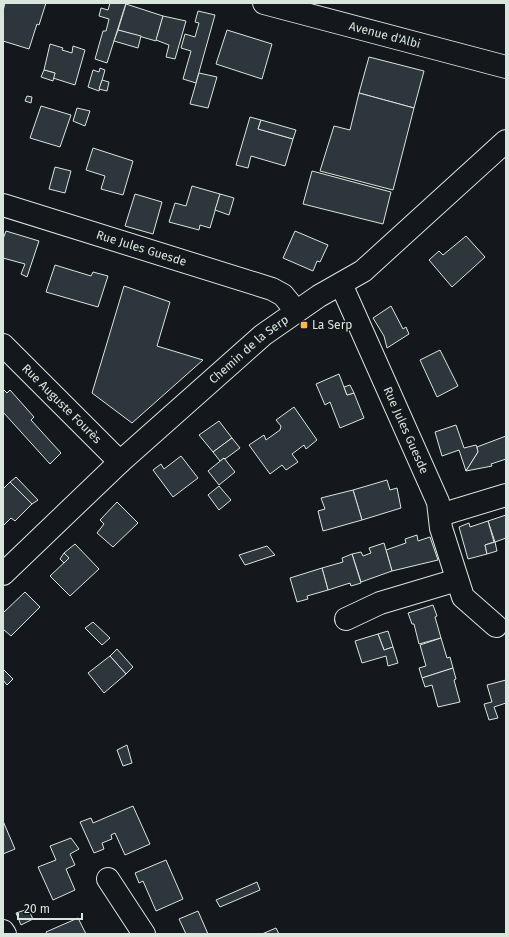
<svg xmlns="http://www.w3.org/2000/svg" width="509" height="937" font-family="'Fira Sans',sans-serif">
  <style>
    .building { fill: #2c363c; stroke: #d8e6dc }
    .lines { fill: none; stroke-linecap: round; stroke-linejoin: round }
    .minor-casing { stroke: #d8e6dc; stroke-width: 24 }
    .major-casing { stroke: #d8e6dc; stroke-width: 24 }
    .minor { stroke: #14181c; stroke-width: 22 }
    .major { stroke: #14181c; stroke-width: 22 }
    .poi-dot { fill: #ffb74d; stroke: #14181c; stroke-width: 1.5 }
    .labels { text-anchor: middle; stroke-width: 3; stroke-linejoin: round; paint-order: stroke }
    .street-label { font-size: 12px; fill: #d8e6dc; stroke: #14181c }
    .poi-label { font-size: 12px; fill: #d8e6dc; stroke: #14181c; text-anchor: start }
  </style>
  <rect width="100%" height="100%" fill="#14181c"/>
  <g class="building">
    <polygon points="5,3 46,3 39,25 37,24 29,49 3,41 3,11"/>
    <polygon points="110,3 126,3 107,63 95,59 103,31 106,31 109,19 99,16 101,8 108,10"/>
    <polygon points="126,4 163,16 156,41 118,30"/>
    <polygon points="198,11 215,15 196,83 183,79 191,51 181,48 185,34 195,37 199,23 195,22"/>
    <polygon points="163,16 186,21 175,59 166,57 169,45 156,40"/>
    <polygon points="118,30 141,36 138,48 114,41"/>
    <polygon points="227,30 272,44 262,79 216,64"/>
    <polygon points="50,44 63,48 62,50 72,53 73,46 85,50 75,85 53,78 55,73 44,70"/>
    <polygon points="369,57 424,71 414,108 359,93"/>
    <polygon points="100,68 105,70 99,91 88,87 93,70 99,72"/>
    <polygon points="44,70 55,73 53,81 41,77"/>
    <polygon points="199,73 217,77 208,108 190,104"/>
    <polygon points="102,80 109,82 107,91 99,89"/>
    <polygon points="359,93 414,108 393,190 320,171 334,126 350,130"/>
    <polygon points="27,96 32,97 31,103 25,101"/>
    <polygon points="41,106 71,115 60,147 30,138"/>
    <polygon points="77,108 90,111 85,126 73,121"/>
    <polygon points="250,117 261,120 258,129 293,139 285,166 251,156 248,168 236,165"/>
    <polygon points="261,120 296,130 293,139 258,129"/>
    <polygon points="93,148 133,161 123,195 101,189 105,176 86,170"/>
    <polygon points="55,167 71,171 65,193 49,189"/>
    <polygon points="312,171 391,192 383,224 303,204"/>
    <polygon points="192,186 220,194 210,228 200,225 199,230 169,222 175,203 186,206"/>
    <polygon points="135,194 162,202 153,234 125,226"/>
    <polygon points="220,194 234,198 229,215 215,210"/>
    <polygon points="6,231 39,241 27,277 21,274 25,264 3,258 3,239"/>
    <polygon points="295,231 328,245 320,262 317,261 313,271 283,258"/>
    <polygon points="466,236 485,257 452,287 429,260 439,251 443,255"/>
    <polygon points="55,265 91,276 93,272 108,276 98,307 46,292"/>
    <polygon points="124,286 170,302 157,346 203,360 132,423 92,393"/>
    <polygon points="391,306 403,329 406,327 409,334 387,348 384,336 373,318"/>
    <polygon points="440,350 458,386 437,397 420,360"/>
    <polygon points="339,374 347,395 354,393 364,418 340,428 330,402 325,405 316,384"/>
    <polygon points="350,385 354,393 347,395 344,387"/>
    <polygon points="3,389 7,393 10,390 34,417 31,420 61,453 50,464 3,412"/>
    <polygon points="294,407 317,440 306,449 304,445 292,454 298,462 286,470 282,465 270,474 249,445 264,435 266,440 280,430 281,426 276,420"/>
    <polygon points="219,421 232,438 213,452 199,435"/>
    <polygon points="456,425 464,448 476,445 477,447 478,452 466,471 459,450 442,456 435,432"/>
    <polygon points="506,436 506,459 491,464 492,466 466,471 478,452 477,447"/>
    <polygon points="232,438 240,448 225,459 224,458 220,461 213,452"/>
    <polygon points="181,456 198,478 173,497 153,470 161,464 164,469"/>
    <polygon points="224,458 235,472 219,485 208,471"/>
    <polygon points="16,477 38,500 32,504 10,482"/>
    <polygon points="387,480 390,490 397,488 401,508 362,520 353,490"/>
    <polygon points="10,482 32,504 15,521 11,518 3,526 3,489"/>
    <polygon points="219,486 231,500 219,510 208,495"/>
    <polygon points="353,490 362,520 323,531 318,511 325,509 321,498"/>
    <polygon points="117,502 138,523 113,547 97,533 104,524 100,520"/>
    <polygon points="506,515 506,538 495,542 488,521"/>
    <polygon points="488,521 494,542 485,545 487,554 468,559 459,527 469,523 470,527"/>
    <polygon points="417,535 418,541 430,537 438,560 392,571 386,550 406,543 405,539"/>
    <polygon points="495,542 497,551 487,554 485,545"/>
    <polygon points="384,543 392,571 361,582 352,554 361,552 363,556 371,553 369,548"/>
    <polygon points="75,544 99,569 70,596 50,576 69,558 64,553"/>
    <polygon points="267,546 275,555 245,565 239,555"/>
    <polygon points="64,553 69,558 64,563 60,559"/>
    <polygon points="352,554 361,583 351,586 350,583 328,590 322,568 343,562 342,558"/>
    <polygon points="322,568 328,590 307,596 308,599 297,602 290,578"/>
    <polygon points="25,592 40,607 11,636 3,629 3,613"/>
    <polygon points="433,605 437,616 435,617 441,638 419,644 414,624 412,624 408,613"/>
    <polygon points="93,622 110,638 102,645 85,628"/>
    <polygon points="388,631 393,647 384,650 378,634"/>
    <polygon points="378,634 384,650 393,647 398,663 388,666 386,656 362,663 355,641"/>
    <polygon points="441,638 447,658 450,657 453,668 422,678 419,668 426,666 420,645"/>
    <polygon points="117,649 133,667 126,674 110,656"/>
    <polygon points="110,656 126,674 104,693 88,673"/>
    <polygon points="453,668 456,679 454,680 460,702 438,707 432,685 425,687 422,678"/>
    <polygon points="3,669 13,679 7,685 3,680"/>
    <polygon points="506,680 506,703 494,707 498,718 489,720 484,704 492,702 487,685"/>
    <polygon points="127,745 132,763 123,766 117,750"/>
    <polygon points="133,806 150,844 125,855 115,833 111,835 112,839 102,843 104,849 94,853 80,822 91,818 93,823"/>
    <polygon points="3,821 15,849 3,854"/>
    <polygon points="71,838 79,849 70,854 75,865 66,869 75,890 53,900 38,867 56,860 50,846"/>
    <polygon points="166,860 183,899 156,911 143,881 139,883 135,873"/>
    <polygon points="257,882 260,890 220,907 216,900"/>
    <polygon points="28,909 33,919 21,925 16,913"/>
    <polygon points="198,911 208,934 186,934 179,919"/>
    <polygon points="78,918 86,934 47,934 46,932"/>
    <polygon points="276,928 279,934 262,934"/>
  </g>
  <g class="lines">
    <g class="minor-casing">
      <g id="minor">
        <path id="s1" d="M3,205L272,289L283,295L296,311"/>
        <path id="s2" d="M341,284L438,502L441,528L463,597L496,626"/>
        <path id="s3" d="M3,345L120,462"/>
        <polyline points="440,515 506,495"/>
        <path id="s4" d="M3,574L120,462L263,335L319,296L363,271L506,141"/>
        <polyline points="346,619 380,603 457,580"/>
        <polyline points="108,879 144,934"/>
        <polyline points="3,931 5,934"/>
      </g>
    </g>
    <g class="major-casing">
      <g id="major">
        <path id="s5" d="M264,3L506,67"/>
      </g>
    </g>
    <use href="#minor" class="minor"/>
    <use href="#major" class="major"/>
  </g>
  <rect class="poi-dot" x="300" y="321" width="8" height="8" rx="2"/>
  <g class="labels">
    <g class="street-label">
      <text dy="4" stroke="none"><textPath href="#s5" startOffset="125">Avenue d'Albi</textPath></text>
      <text dy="4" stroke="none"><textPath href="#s1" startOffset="145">Rue Jules Guesde</textPath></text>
      <text dy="4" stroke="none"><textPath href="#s4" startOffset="333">Chemin de la Serp</textPath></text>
      <text dy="4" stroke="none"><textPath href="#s3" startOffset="83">Rue Auguste Fourès</textPath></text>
      <text dy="4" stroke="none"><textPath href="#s2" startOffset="160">Rue Jules Guesde</textPath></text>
    </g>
    <g class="poi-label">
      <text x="312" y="329">La Serp</text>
    </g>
  </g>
  <rect width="509" height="937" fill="none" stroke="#d8e6dc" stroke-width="8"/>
  <path d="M18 913v6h64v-6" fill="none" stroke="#d8e6dc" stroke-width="2"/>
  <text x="24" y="913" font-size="12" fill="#d8e6dc" stroke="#14181c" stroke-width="3" paint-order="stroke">20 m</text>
</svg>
